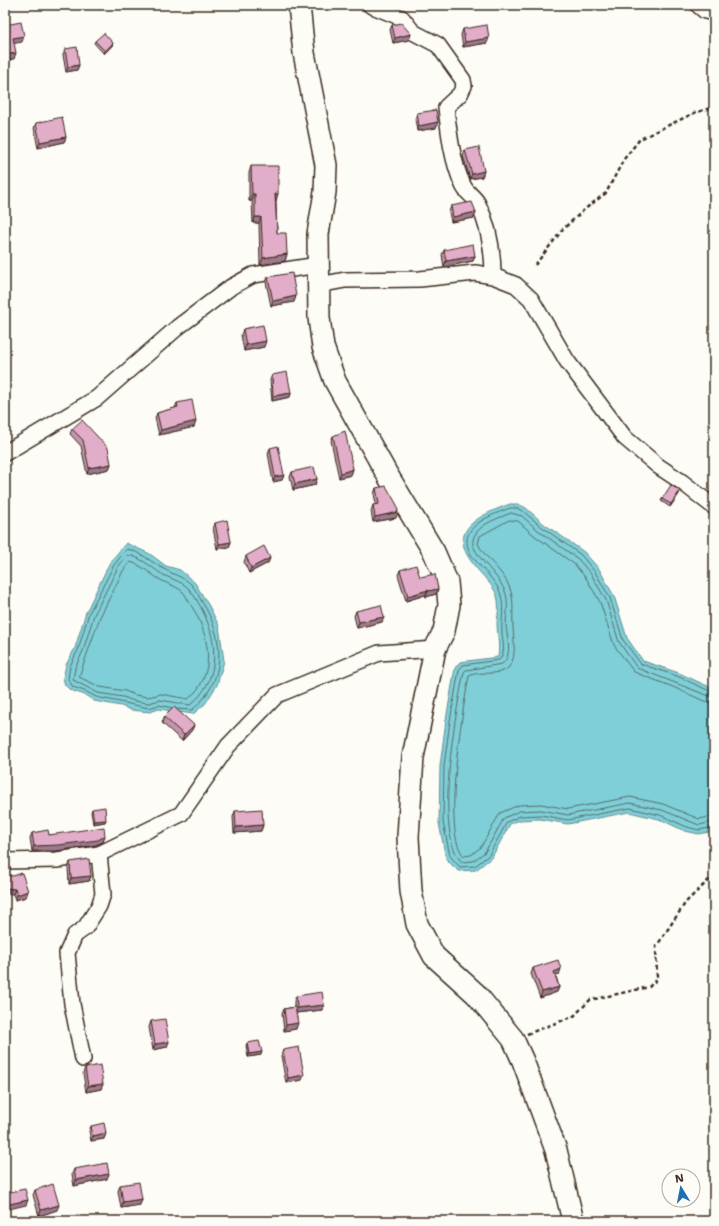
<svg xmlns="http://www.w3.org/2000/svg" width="719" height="1226" font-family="'Shantell Sans',sans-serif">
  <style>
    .water { fill: #7fcfd8; stroke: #648d8e }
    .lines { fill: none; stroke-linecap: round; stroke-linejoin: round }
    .shore { stroke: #566c68; stroke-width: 1 }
    .street-casing { stroke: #3b2a1e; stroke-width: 18 }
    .secondary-casing { stroke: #3b2a1e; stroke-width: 24 }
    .path { stroke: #3b2a1e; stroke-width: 2.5; stroke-dasharray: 4 3; stroke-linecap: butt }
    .street { stroke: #fdfcf7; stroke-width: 15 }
    .secondary { stroke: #fdfcf7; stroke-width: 21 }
    .wall { fill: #c295ac; stroke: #3b2a1e }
    .shaded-wall { fill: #9e798c; stroke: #3b2a1e }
    .building { fill: #e2adc8; stroke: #3b2a1e }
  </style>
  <rect width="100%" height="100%" fill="#fdfcf7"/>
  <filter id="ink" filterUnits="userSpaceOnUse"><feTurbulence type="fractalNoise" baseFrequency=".025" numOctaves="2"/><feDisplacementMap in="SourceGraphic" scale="8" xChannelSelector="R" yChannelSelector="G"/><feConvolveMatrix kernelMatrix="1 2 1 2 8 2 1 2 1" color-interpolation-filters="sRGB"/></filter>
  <g filter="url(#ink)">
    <g class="water">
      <path d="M510,504H518L526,508L544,524L584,552L599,569L614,596L627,638L643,661L679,673L714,689V831L699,834L685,831L659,819L629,812L568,824L540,819L520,820L510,824L492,857L476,870L458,871L446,859L439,823L440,766L446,720L455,668L460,662L498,657C500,645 497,634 497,623C498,613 500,603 496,593C490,581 478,572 471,561C447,528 483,514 510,504Z"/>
      <polygon points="126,543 150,554 166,566 180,570 195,583 209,606 219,626 224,661 217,685 205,704 193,714 159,709 150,712 131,710 121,706 94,701 85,695 70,690 65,685 63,678 66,665 75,648 86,612 110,562"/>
    </g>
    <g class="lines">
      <g class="shore">
        <path d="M128,555C140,557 150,566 160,573C169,579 181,580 189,589C215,622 228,675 190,705L160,700L149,703L134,701L123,697L98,693L73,680L75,668L83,651L94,615L118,567Z"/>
        <path d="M130,562C142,565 149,573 159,579C167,584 175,585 183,592C186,595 188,601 191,605C209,633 218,675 188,699L161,694L148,697L135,695L125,691L100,687L79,677L100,617L123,571Z"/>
        <path d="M714,693L677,676L641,664L623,640L610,598L595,572L581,555L542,527L524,512L517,508H510C486,517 451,530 475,560C483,570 495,580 500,592C505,605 501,620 502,634C503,642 506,654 499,660L463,665L459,670L450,721L444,766L443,822L450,856L460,867L475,866L489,855L507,822L520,816L541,815L568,820L630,808L660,815L687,827L699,830L714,827"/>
        <path d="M714,698L637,668L619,642L606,600L591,574L578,559L539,531L522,516L511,513C496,519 470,527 473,546C481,562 496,573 504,589C510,601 506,613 506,626C507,637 513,656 502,664L466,670L464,672C456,710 433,835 462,862L473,861L485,852L504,818L519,811L541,810L568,815L630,803L662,810L699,825L714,822"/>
        <path d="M714,704L704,701L673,687L634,672L614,645L600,602L586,578L574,564L535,536L518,521L509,520L480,536L478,544C486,559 502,570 509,586C515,600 512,612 513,626C513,638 518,658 508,668C497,677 480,670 469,676C463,708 441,834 464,856L471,855L481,847L500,813L519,805L541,804L568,809L630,797L663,804L699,819L714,816"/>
        <path d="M172,708L159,705L149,708L96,697L87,692L73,687L68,679L70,666L78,650L89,613L114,565L127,549C141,552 151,562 164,569C174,575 181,576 191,584C195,589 199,596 202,602C225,638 227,681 192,710L177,709"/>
      </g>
      <g class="street-casing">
        <g id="street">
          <path d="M370,5L402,18L413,32L438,45L463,80L464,86L460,94L446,107C449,133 452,161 463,185C466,193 475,197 478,204C489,226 493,252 493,276"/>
          <polyline points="698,5 705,11 714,13"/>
          <polyline points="319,285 345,280 420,279 475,273 493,276 516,285 531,299 567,361 625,438 658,466 682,482 714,507"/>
          <polyline points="5,453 97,398 178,327 231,287 253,275 318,265"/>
          <polyline points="5,861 57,860 99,854 181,814 228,746 277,695 379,653 435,649"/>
          <polyline points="83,1059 72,1004 67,953 75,935 85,928 99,906 103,894 99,854"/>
        </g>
      </g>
      <g class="secondary-casing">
        <polyline id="secondary" points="299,5 304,53 326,165 325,192 318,234 319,318 323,347 335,381 388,476 434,552 447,582 449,605 444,631 435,649 413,757 408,837 411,891 417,924 434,956 476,994 513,1039 523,1061 556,1150 573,1221"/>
      </g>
      <g class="path">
        <polyline points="535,265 563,229 585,209 606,193 624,159 640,139 694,113 714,107"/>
        <polyline points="527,1034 574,1016 590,1000 649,987 657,979 656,947 686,902 714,875"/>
      </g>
      <use href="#street" class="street"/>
      <use href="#secondary" class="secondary"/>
    </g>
    <g class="wall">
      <polygon points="392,25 411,34 409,40 393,43 390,30"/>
      <polygon points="463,29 487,43 463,47 461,35"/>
      <polygon points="95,41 112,46 104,54 94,43"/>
      <polygon points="65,49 79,65 77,70 66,72 63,55"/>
      <polygon points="417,113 436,128 417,131 415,119"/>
      <polygon points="36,123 66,137 64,142 38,148 34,128"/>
      <polygon points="465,150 484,171 482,177 470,179 463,156"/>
      <polygon points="251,166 276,200 277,233 287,254 285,261 260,265 259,223 253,223 252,201 249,201 249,173"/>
      <polygon points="451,206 476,212 474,218 451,222 449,212"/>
      <polygon points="444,250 475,256 473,261 444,267 442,255"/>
      <polygon points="268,277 296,296 294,302 271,306 266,282"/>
      <polygon points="243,329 264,347 244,351 241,335"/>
      <polygon points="272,375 291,393 290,397 272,401 270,380"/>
      <polygon points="177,403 196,421 194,427 159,435 155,418 157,413 175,408"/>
      <polygon points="72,429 111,464 109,469 87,474 81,446 70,434"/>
      <polygon points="333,436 353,469 351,475 339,478 331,441"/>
      <polygon points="270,448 284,475 282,480 273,482 268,453"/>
      <polygon points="292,472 317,479 315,485 293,490 290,477"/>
      <polygon points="376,488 396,518 373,522 371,511 373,505 376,504 374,494"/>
      <polygon points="679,494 670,507 661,501 662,499"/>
      <polygon points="215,523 231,542 229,547 217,549 213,528"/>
      <polygon points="246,556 270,558 268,563 249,573 244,562"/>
      <polygon points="400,570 420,577 438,589 436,594 426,597 425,595 406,601 398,575"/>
      <polygon points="356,611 384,617 382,622 357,628 354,616"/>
      <polygon points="164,717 194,725 192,730 182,741 162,723"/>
      <polygon points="92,809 105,822 93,824 91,812"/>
      <polygon points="235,811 263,825 261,831 234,833 233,817"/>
      <polygon points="32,833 49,835 105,836 103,842 96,845 56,851 32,851 30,838"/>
      <polygon points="70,862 91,876 89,881 69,884 68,868"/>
      <polygon points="5,875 28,891 26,897 15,900 13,894"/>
      <polygon points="533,968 559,975 556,976 559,987 557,992 540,998 531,974"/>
      <polygon points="296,996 322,1010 296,1013 296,1029 284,1031 282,1014 284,1009 294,1007 294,1001"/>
      <polygon points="151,1021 167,1047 153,1050 149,1027"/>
      <polygon points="247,1043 261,1055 248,1057 246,1046"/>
      <polygon points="283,1050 302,1080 286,1083 281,1056"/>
      <polygon points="85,1068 103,1084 101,1089 86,1092 83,1073"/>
      <polygon points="91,1126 106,1133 104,1139 91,1141 89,1131"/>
      <polygon points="74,1169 107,1179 74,1186 72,1174"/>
      <polygon points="120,1185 142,1199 140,1205 121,1208 118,1191"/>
      <polygon points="35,1190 57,1210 39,1216 33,1195"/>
    </g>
    <g class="shaded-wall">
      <polygon points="411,34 409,40 393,43 395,38"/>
      <polygon points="24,36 22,42 11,44 13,38"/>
      <polygon points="489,38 487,43 463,47 465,42"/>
      <polygon points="113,43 112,46 104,54 105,51"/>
      <polygon points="16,53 14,59 5,60 5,55"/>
      <polygon points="79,65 77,70 66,72 68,67"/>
      <polygon points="438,122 436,128 417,131 419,126"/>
      <polygon points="66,137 64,142 38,148 40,142"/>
      <polygon points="484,171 482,177 470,179 472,174"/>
      <polygon points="252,194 255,194 252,201 249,201"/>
      <polygon points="275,194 278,194 276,201"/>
      <polygon points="476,212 474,218 451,222 453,217"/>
      <polygon points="255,217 261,217 259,223 253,223"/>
      <polygon points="287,254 285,261 260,265 263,258"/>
      <polygon points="475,256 473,261 444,267 446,261"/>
      <polygon points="296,296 294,302 271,306 273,301"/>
      <polygon points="266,341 264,347 244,351 246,345"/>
      <polygon points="291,393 290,397 272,401 273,396"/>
      <polygon points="196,421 194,427 159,435 161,430"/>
      <polygon points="111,464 109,469 87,474 89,468"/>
      <polygon points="353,469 351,475 339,478 341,473"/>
      <polygon points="284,475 282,480 273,482 275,477"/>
      <polygon points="317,479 315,485 293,490 295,484"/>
      <polygon points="680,491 679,494 670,507 671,504"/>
      <polygon points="398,512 396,518 373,522 375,517"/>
      <polygon points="231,542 229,547 217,549 219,544"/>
      <polygon points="270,558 268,563 249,573 251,568"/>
      <polygon points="438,589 436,594 426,597 428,591"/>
      <polygon points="428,590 425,595 406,601 408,596"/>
      <polygon points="384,617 382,622 357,628 359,622"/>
      <polygon points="194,725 192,730 182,741 184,735"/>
      <polygon points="106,820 105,822 93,824 94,821"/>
      <polygon points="263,825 261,831 234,833 236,827"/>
      <polygon points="105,836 103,842 96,845 56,851 32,851 34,846"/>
      <polygon points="91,876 89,881 69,884 71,878"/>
      <polygon points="5,888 15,889 13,894 5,894"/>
      <polygon points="28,891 26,897 15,900 17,895"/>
      <polygon points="561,969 559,975 552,977 554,972"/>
      <polygon points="559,987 557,992 540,998 542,992"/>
      <polygon points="324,1005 322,1010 295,1013 297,1008"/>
      <polygon points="298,1023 296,1029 284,1031 286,1025"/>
      <polygon points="169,1042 167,1047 153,1050 155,1044"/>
      <polygon points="262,1052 261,1055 248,1057 249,1054"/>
      <polygon points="304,1075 302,1080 286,1083 288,1078"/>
      <polygon points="103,1084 101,1089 86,1092 88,1086"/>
      <polygon points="106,1133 104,1139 91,1141 93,1136"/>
      <polygon points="109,1174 107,1179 74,1186 76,1180"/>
      <polygon points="142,1199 140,1205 121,1208 123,1202"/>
      <polygon points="28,1200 26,1205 5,1210 5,1205"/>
      <polygon points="59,1205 57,1210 39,1216 41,1210"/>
    </g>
    <g class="building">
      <polygon points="21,22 24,36 13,38 16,53 5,55 5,25"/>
      <polygon points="401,23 411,34 395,38 392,25"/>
      <polygon points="487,25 489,38 465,42 463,29"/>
      <polygon points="104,33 113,43 105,51 95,41"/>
      <polygon points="77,47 79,65 68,67 65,49"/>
      <polygon points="436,110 438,122 419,126 417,113"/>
      <polygon points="62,117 66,137 40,142 36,123"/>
      <polygon points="479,147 484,171 472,174 465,150"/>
      <polygon points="251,166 278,166 278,194 275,194 277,233 286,233 287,254 263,258 261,217 255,217 255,194 252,194"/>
      <polygon points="472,202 476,212 453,217 451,206"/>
      <polygon points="473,244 475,256 446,261 444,250"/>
      <polygon points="292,273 296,296 273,301 268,277"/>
      <polygon points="263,325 266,341 246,345 243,329"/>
      <polygon points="287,372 291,393 273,396 272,375"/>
      <polygon points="192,400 196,421 161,430 157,413 178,407 177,403"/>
      <polygon points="82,420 108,448 111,464 89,468 83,440 72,429"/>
      <polygon points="345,431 353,469 341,473 333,436"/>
      <polygon points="278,446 284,475 275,477 270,448"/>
      <polygon points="314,467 317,479 295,484 292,472"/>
      <polygon points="671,485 680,491 671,504 662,499"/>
      <polygon points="386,486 397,505 398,512 375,517 373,505 379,504 376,488"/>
      <polygon points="227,520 231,542 219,544 215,523"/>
      <polygon points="264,546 270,558 251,568 246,556"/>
      <polygon points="416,565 420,577 435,574 438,589 428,591 428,590 408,596 400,570"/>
      <polygon points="381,605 384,617 359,622 356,611"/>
      <polygon points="174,707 194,725 184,735 164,717"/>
      <polygon points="105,807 106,820 94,821 92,809"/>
      <polygon points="262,809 263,825 236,827 235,811"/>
      <polygon points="104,827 105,836 98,840 58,845 34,846 32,833 48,830 49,835"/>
      <polygon points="89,859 91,876 71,878 70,862"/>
      <polygon points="22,873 28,891 17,895 15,889 5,888 5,875 13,876"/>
      <polygon points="558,960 561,969 554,972 559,987 542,992 533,968"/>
      <polygon points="322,992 324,1005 297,1008 296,996"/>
      <polygon points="295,1007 298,1023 286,1025 284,1009"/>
      <polygon points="165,1019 169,1042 155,1044 151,1021"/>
      <polygon points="259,1041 262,1052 249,1054 247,1043"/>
      <polygon points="299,1047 304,1075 288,1078 283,1050"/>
      <polygon points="100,1065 103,1084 88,1086 85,1068"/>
      <polygon points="104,1123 106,1133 93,1136 91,1126"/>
      <polygon points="107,1163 109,1174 76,1180 74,1169"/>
      <polygon points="139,1182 142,1199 123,1202 120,1185"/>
      <polygon points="53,1184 59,1205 41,1210 35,1190"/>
      <polygon points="25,1189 28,1200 5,1205 5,1193"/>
    </g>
  </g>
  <rect width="719" height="1226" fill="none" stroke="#fdfcf7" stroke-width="20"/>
  <rect x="10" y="10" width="699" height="1206" fill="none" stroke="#3b2a1e" stroke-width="1.5" filter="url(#ink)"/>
  <g transform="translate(681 1188) rotate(350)"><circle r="19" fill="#fdfcf7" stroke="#afa8a0"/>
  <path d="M0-3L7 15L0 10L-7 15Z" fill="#1f6fb2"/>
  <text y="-6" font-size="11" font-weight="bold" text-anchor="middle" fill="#3b2a1e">N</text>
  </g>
</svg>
